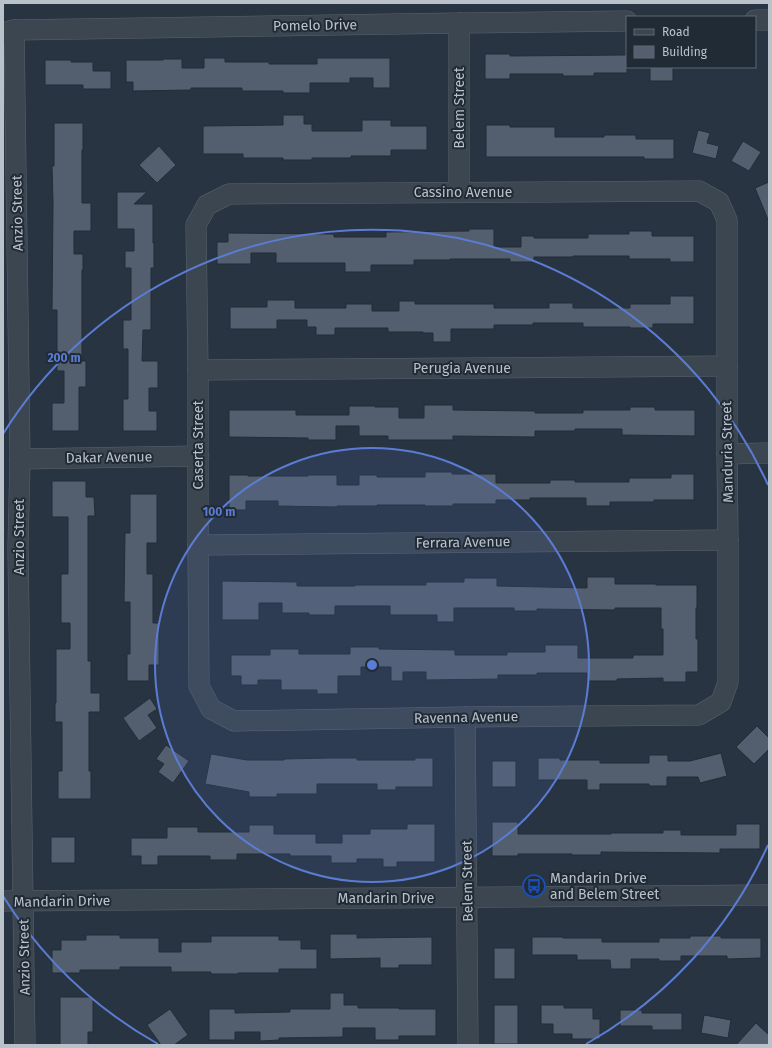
<svg xmlns="http://www.w3.org/2000/svg" width="772" height="1048" font-family="'Fira Sans',sans-serif">
  <style>
    .building { fill: #535f6e; stroke: #232d38 }
    .lines { fill: none; stroke-linecap: round; stroke-linejoin: round }
    .minor-casing { stroke: #5a646e; stroke-width: 21 }
    .minor { stroke: #3c4650; stroke-width: 20 }
    .ring { fill: none; stroke: #5b7cd3; stroke-width: 2 }
    .labels { text-anchor: middle; stroke-width: 4; stroke-linejoin: round; paint-order: stroke }
    .street-label { font-size: 14px; fill: #b9c1cb; stroke: #212b36 }
    .poi-label { font-size: 14px; fill: #b9c1cb; stroke: #212b36; text-anchor: start }
    .centre { fill: #5b7cd3; stroke: #212b36; stroke-width: 2 }
    .ring-label { font-size: 12px; text-anchor: middle; font-weight: bold; fill: #5b7cd3; stroke: #212b36; stroke-width: 4; stroke-linejoin: round; paint-order: stroke }
  </style>
  <rect width="100%" height="100%" fill="#283441"/>
  <g class="building">
    <polygon points="485,54 510,54 510,56 627,55 627,73 594,73 594,76 563,76 563,74 510,74 510,79 485,79"/>
    <polygon points="204,58 225,58 225,62 269,62 269,64 317,64 317,58 390,58 390,88 373,88 373,78 350,78 350,83 310,83 310,93 283,93 283,91 242,91 242,88 191,88 191,90 133,91 133,82 126,82 126,60 163,60 163,59 182,59 182,68 204,68"/>
    <polygon points="45,60 71,60 71,62 93,62 93,71 111,71 111,89 83,89 83,85 45,85"/>
    <rect x="650" y="67" width="23" height="14"/>
    <polygon points="283,115 304,115 304,124 312,124 312,131 362,131 362,120 391,120 391,126 427,126 427,150 391,150 391,156 351,156 351,158 312,158 312,160 283,160 283,158 243,158 243,154 203,154 203,126 283,125"/>
    <polygon points="54,123 83,123 83,150 82,150 82,203 91,203 91,231 74,231 74,254 83,254 83,270 82,270 82,361 86,361 86,387 79,387 79,431 52,431 52,403 64,403 64,371 57,371 57,310 52,310 53,203 52,166 54,166"/>
    <polygon points="486,125 510,125 510,127 555,127 555,137 604,137 604,135 636,135 636,139 674,139 674,159 644,159 644,157 486,157"/>
    <polygon points="698,130 710,133 707,143 719,146 716,159 692,153"/>
    <polygon points="743,141 761,152 749,171 731,161"/>
    <polygon points="159,146 176,165 157,183 139,165"/>
    <polygon points="769,182 769,222 755,188"/>
    <polygon points="117,192 147,192 134,204 153,204 153,243 154,243 154,268 151,268 151,330 143,330 142,361 158,361 158,388 149,388 149,411 157,411 157,431 123,431 123,399 128,399 128,349 123,349 123,320 131,320 131,268 125,268 125,251 134,251 134,229 117,229"/>
    <polygon points="469,229 494,229 494,247 521,247 521,236 534,236 534,238 588,238 588,234 629,234 629,231 652,231 652,236 694,236 694,262 670,262 670,259 629,259 629,256 573,256 573,257 534,257 534,262 510,262 510,259 450,259 450,260 414,260 414,265 371,265 371,272 345,272 345,263 276,263 276,253 251,253 251,264 217,264 217,242 228,242 228,233 334,234 334,237 386,237 386,232 469,231"/>
    <polygon points="670,296 694,296 694,324 653,324 653,328 630,328 630,327 583,327 583,323 533,323 533,325 494,325 494,329 451,329 451,342 433,342 433,333 423,333 423,332 388,332 388,328 335,328 335,335 316,335 316,327 307,327 307,320 277,320 277,329 230,329 230,307 267,307 267,300 295,300 295,308 346,308 346,304 372,304 372,311 399,311 399,301 415,301 415,304 494,304 494,308 549,308 549,303 573,303 573,308 630,308 630,304 670,304"/>
    <polygon points="424,405 453,405 453,410 535,411 535,413 583,413 583,410 630,410 630,407 655,407 655,410 695,410 695,436 622,435 622,429 575,429 575,431 535,431 535,437 453,436 453,440 388,440 388,436 359,436 359,426 336,426 336,440 308,440 308,438 229,437 229,410 296,410 296,415 349,415 349,406 375,406 375,407 399,407 399,418 424,418"/>
    <polygon points="425,472 452,472 452,474 496,474 496,483 550,483 550,480 575,480 575,482 629,482 629,478 671,478 671,474 694,474 694,500 654,500 654,502 610,502 610,506 586,506 586,498 530,498 530,500 496,500 496,504 453,504 453,506 425,506 425,505 377,505 377,506 337,506 337,507 278,506 278,501 246,501 246,510 229,510 229,475 248,475 248,476 308,476 308,475 337,475 337,485 359,485 359,475 377,475 377,477 425,477"/>
    <polygon points="52,481 86,481 86,497 94,497 95,516 88,516 88,661 91,661 91,693 100,693 100,712 89,712 89,771 91,771 91,799 58,799 58,771 62,771 62,722 55,722 55,703 56,703 56,649 70,649 70,623 61,623 61,574 68,574 68,517 52,517"/>
    <polygon points="130,494 157,494 157,543 147,543 147,574 153,574 153,623 159,623 159,665 149,665 149,681 127,681 127,654 130,654 130,602 124,602 125,533 130,533"/>
    <polygon points="587,577 615,577 615,584 656,584 656,585 697,585 697,608 696,608 696,639 698,639 698,672 686,672 686,682 663,682 663,678 617,679 617,681 587,681 587,673 537,673 537,675 498,675 498,679 426,680 426,672 403,672 403,681 391,681 391,667 361,667 361,676 338,676 338,694 317,694 317,690 281,690 281,680 258,680 258,685 241,685 241,676 231,676 231,655 270,655 270,649 299,649 299,654 350,654 350,647 379,647 379,649 455,650 455,655 507,655 507,652 545,652 545,645 578,645 578,658 633,658 633,655 663,655 663,629 661,629 661,608 615,608 615,610 537,609 537,611 514,611 514,608 454,608 454,622 437,622 437,615 390,615 390,606 335,606 335,615 309,615 309,613 282,613 282,603 259,603 259,620 222,620 222,581 297,582 297,586 355,586 355,585 426,585 426,582 464,582 464,578 497,578 497,586 587,588"/>
    <polygon points="150,698 157,709 148,715 157,728 139,741 123,718"/>
    <polygon points="757,726 769,738 769,749 754,764 736,747"/>
    <polygon points="166,745 189,761 173,783 158,772 164,764 156,759"/>
    <polygon points="721,753 727,776 700,783 698,777 667,777 667,786 649,786 649,784 600,784 600,790 587,790 587,780 538,780 538,758 560,758 560,760 600,760 600,763 649,763 649,755 668,755 668,761 690,761"/>
    <polygon points="211,754 247,760 284,760 284,759 329,758 357,758 357,760 415,760 415,758 433,758 433,787 396,787 396,790 377,790 377,784 317,784 317,794 277,794 277,797 249,797 249,792 205,784"/>
    <rect x="492" y="761" width="24" height="26"/>
    <polygon points="492,822 518,822 518,834 611,834 611,833 663,833 663,830 681,830 681,835 736,835 736,824 760,824 760,849 720,849 720,853 601,852 601,855 572,855 572,854 518,854 518,856 492,856"/>
    <polygon points="407,824 435,824 435,862 397,862 397,867 383,867 383,859 357,859 357,863 331,863 331,856 290,856 290,854 237,854 237,860 210,860 210,856 158,856 158,865 141,865 141,856 131,856 131,838 167,838 167,827 198,827 198,832 249,832 249,825 274,825 274,834 316,834 316,843 342,843 342,834 370,834 370,829 407,829"/>
    <rect x="51" y="837" width="24" height="26"/>
    <polygon points="330,934 357,934 357,938 432,937 432,965 399,965 399,968 380,968 380,958 330,959"/>
    <polygon points="86,935 120,935 120,938 159,938 159,952 181,952 181,942 211,942 211,936 279,936 279,940 301,940 301,949 317,949 317,969 279,969 279,973 238,973 238,974 211,974 211,972 171,972 171,967 120,967 120,970 80,970 80,973 52,973 52,950 61,950 61,940 86,940"/>
    <polygon points="690,936 721,936 721,938 761,938 761,958 727,959 727,956 681,956 681,961 659,961 659,959 631,959 631,969 611,969 610,960 577,960 577,955 532,955 532,937 563,937 563,938 602,938 602,942 659,942 659,938 690,938"/>
    <rect x="494" y="948" width="21" height="31"/>
    <polygon points="330,993 344,993 344,1005 358,1005 358,1008 399,1008 399,1009 436,1009 436,1036 399,1036 399,1040 375,1040 375,1028 343,1028 343,1037 279,1038 279,1040 260,1041 260,1032 235,1032 235,1040 209,1040 209,1009 235,1009 235,1013 290,1012 290,1009 330,1009"/>
    <polygon points="60,997 93,997 93,1032 88,1032 88,1045 60,1045"/>
    <rect x="494" y="1005" width="24" height="39"/>
    <polygon points="541,1005 564,1005 564,1008 593,1008 593,1019 600,1019 600,1039 572,1039 572,1034 553,1034 553,1024 541,1024"/>
    <polygon points="170,1009 188,1035 174,1045 161,1045 147,1025"/>
    <polygon points="620,1010 642,1010 642,1013 682,1013 682,1030 652,1030 652,1026 620,1026"/>
    <polygon points="704,1015 731,1020 728,1038 701,1033"/>
    <polygon points="756,1023 769,1035 769,1045 736,1045"/>
  </g>
  <g class="lines">
    <g class="minor-casing">
      <g id="minor">
        <polyline points="755,20 769,20"/>
        <polyline points="459,23 459,192"/>
        <polyline points="14,30 20,459 18,549 25,1045"/>
        <polyline points="3,33 14,30 459,23 627,21"/>
        <polygon points="699,191 719,202 727,220 727,454 728,540 728,682 721,702 699,715 465,717 234,721 211,709 199,686 198,545 198,370 196,225 207,205 229,194"/>
        <polyline points="198,370 727,366"/>
        <polyline points="727,454 769,453"/>
        <polyline points="20,459 198,456"/>
        <polyline points="198,545 728,540"/>
        <polyline points="465,717 468,1045"/>
        <polyline points="3,901 769,895"/>
      </g>
    </g>
    <use href="#minor" class="minor"/>
  </g>
  <circle cx="372" cy="665" r="217" fill="#5b7cd3" fill-opacity=".12"/>
  <g class="ring">
    <circle cx="372" cy="665" r="217"/>
    <path d="M768 845A435 435 0 0 1 586 1044M158 1044A435 435 0 0 1 3 896M3 434A435 435 0 0 1 768 485"/>
  </g>
  <defs>
    <g id="bus-ring" transform="scale(1.15)"><circle r="9.5" fill="#212b36" stroke="#1a4fb4" stroke-width="1.5"/><path d="M-5-6H5V4H4V6H2V4H-2V6H-4V4H-5ZM-3.5-4V0h7V-4ZM-3.5 1.2v1.5H-2V1.2ZM2 1.2v1.5H3.5V1.2Z" fill="#1a4fb4"/></g>
  </defs>
  <g fill-rule="evenodd">
    <use href="#bus-ring" x="534" y="886"/>
  </g>
  <g class="labels">
    <g class="street-label">
      <text transform="translate(315 25) rotate(-1)" y="5">Pomelo Drive</text>
      <text transform="translate(459 108) rotate(-90)" y="5">Belem Street</text>
      <text x="463" y="197">Cassino Avenue</text>
      <text transform="translate(17 213) rotate(-91)" y="5">Anzio Street</text>
      <text x="462" y="373">Perugia Avenue</text>
      <text transform="translate(198 445) rotate(-90)" y="5">Caserta Street</text>
      <text transform="translate(727 452) rotate(-91)" y="5">Manduria Street</text>
      <text transform="translate(109 457) rotate(-1)" y="5">Dakar Avenue</text>
      <text transform="translate(19 537) rotate(-90)" y="5">Anzio Street</text>
      <text transform="translate(463 542) rotate(-1)" y="5">Ferrara Avenue</text>
      <text transform="translate(466 717) rotate(-1)" y="5">Ravenna Avenue</text>
      <text transform="translate(467 881) rotate(-91)" y="5">Belem Street</text>
      <text x="386" y="903">Mandarin Drive</text>
      <text transform="translate(62 901) rotate(-1)" y="5">Mandarin Drive</text>
      <text transform="translate(24 957) rotate(-91)" y="5">Anzio Street</text>
    </g>
    <g class="poi-label">
      <text x="550" y="883">Mandarin Drive<tspan x="550" dy="16">and Belem Street</tspan></text>
    </g>
  </g>
  <circle cx="372" cy="665" r="6" class="centre"/>
  <g class="ring-label">
    <text x="64" y="362">200 m</text>
    <text x="219" y="516">100 m</text>
  </g>
  <rect width="772" height="1048" fill="none" stroke="#b9c1cb" stroke-width="8"/>
  <rect x="626" y="16" width="130" height="52" fill="#212b36" stroke="#5e6772"/>
  <rect x="634" y="29" width="20" height="6" fill="#3c4650" stroke="#5e6772"/>
  <text x="662" y="36" font-size="12" fill="#b9c1cb">Road</text>
  <rect x="634" y="46" width="20" height="12" fill="#535f6e" stroke="#5e6772"/>
  <text x="662" y="56" font-size="12" fill="#b9c1cb">Building</text>
</svg>
